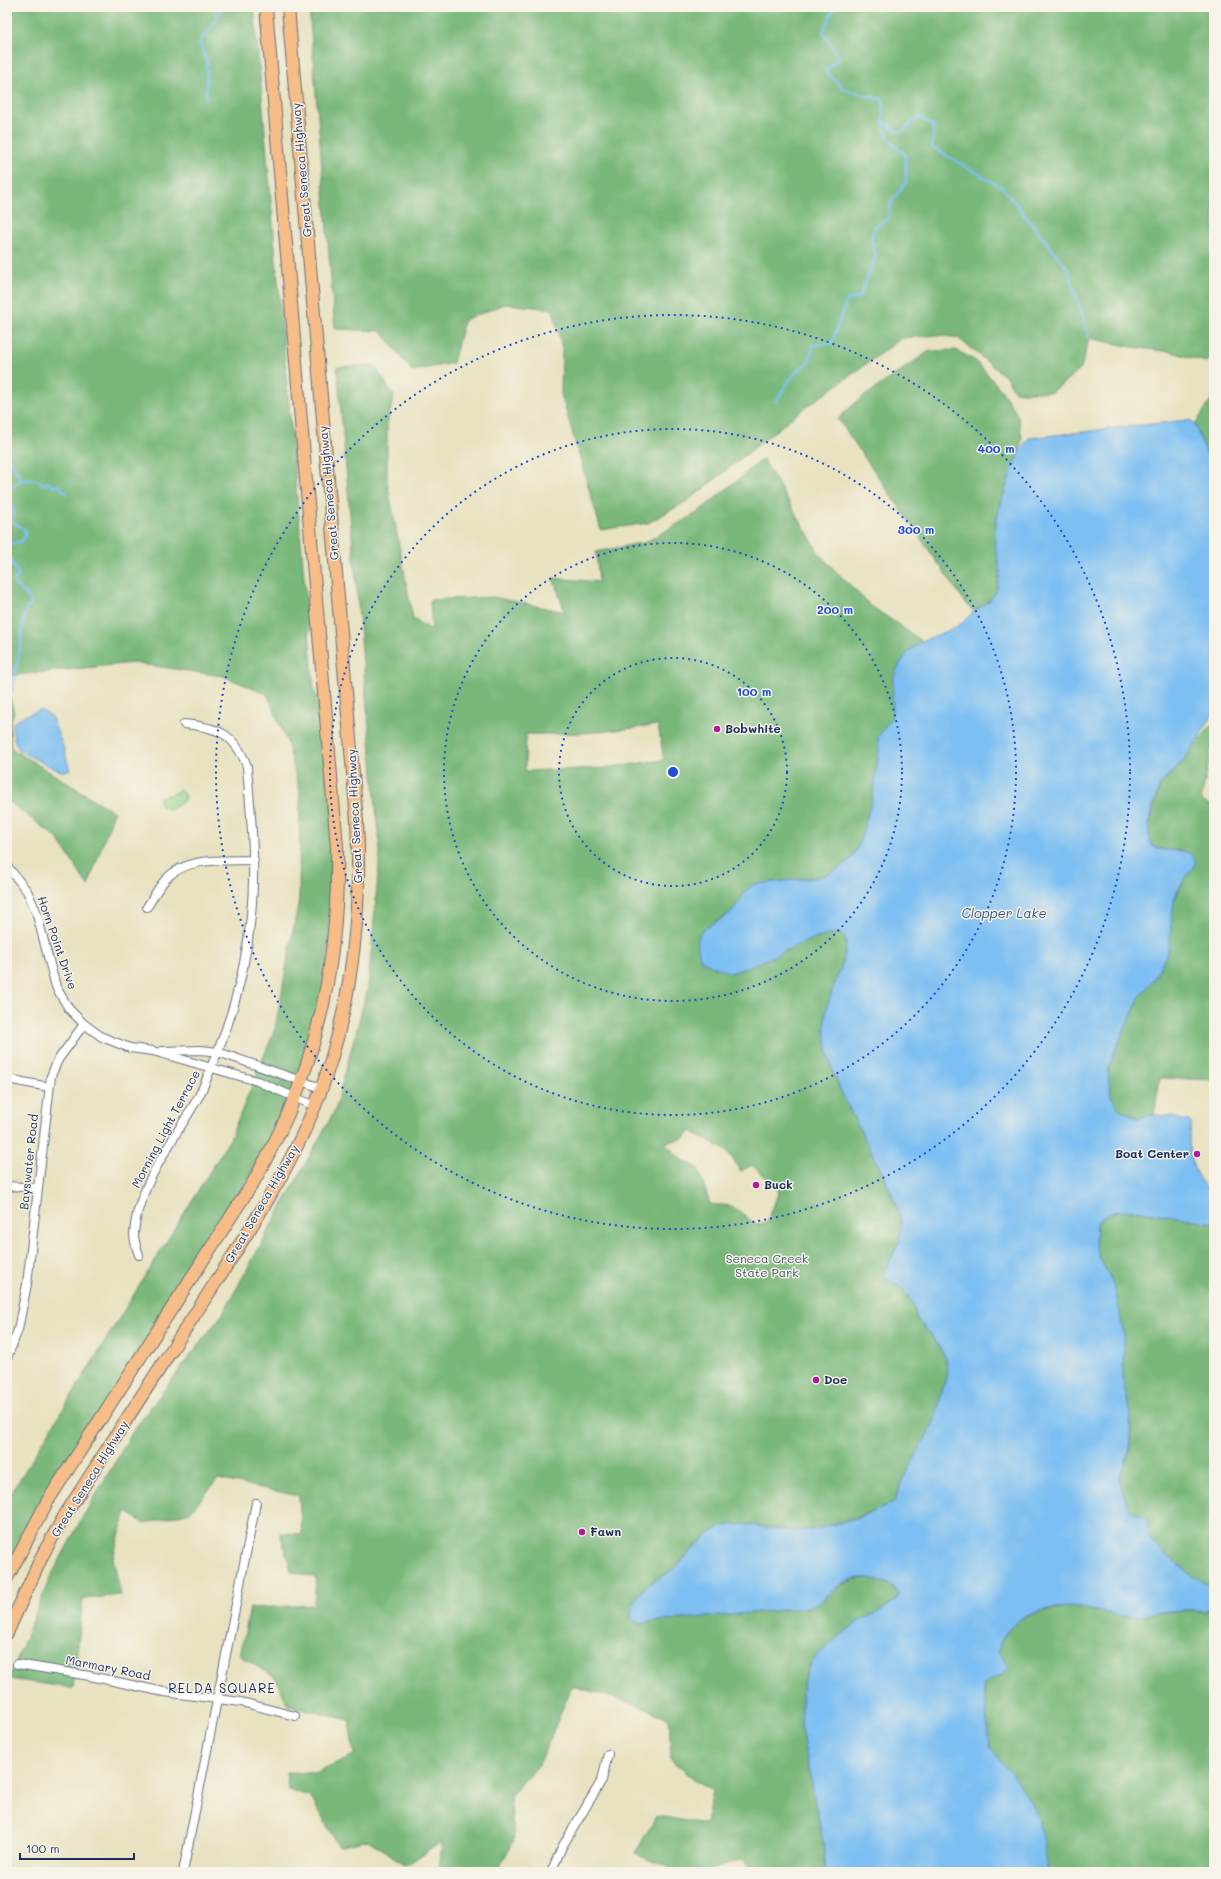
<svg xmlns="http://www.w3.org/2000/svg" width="1221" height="1879" font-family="Mali,sans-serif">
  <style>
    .green { fill: #97d88f; stroke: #598476 }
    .forest { fill: #79b87a; stroke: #4a746c; fill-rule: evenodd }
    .water { fill: #7dbff2; stroke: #4c77a8 }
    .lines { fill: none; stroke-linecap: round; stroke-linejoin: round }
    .stream { stroke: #7dbff2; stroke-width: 2.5 }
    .street-casing { stroke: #636e80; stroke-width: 10 }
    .primary-casing { stroke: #636e80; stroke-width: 14 }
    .street { stroke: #fff; stroke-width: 8 }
    .primary { stroke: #f7bd88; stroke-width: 12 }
    .ring { fill: none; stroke: #1d4ed8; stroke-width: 2; stroke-dasharray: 2 4 }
    .poi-dot { fill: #b5179e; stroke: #f7f3e8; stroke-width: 1.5 }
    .labels { text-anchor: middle; stroke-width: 3; stroke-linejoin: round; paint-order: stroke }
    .street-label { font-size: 12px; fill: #1b2f5e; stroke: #f7f3e8 }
    .poi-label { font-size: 12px; font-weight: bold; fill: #1b2f5e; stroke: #f7f3e8; text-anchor: start }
    .park-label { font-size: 12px; fill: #3a596a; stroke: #f7f3e8 }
    .water-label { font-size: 13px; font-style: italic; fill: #345383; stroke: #f7f3e8 }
    .neighbourhood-label { font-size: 13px; letter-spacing: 1px; fill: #1b2f5e; stroke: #f7f3e8 }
    .centre { fill: #1d4ed8; stroke: #f7f3e8; stroke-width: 2 }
    .ring-label { font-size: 12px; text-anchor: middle; font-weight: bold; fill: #1d4ed8; stroke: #f7f3e8; stroke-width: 3; stroke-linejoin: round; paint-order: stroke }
  </style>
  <rect width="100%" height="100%" fill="#f7f3e8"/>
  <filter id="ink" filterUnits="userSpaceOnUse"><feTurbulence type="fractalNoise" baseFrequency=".025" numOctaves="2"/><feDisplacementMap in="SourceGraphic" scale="8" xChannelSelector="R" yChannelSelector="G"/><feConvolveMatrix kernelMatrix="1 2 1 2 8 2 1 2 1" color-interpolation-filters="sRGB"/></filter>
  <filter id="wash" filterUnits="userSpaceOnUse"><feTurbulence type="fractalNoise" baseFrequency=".012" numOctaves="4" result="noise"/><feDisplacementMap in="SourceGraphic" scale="16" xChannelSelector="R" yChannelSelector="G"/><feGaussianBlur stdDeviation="0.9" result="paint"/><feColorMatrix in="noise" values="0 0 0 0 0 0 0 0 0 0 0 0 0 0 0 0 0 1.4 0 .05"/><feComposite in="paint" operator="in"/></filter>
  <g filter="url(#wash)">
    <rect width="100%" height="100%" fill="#e8e2c0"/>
    <path class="green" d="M181,790C191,801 178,804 170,810L161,806L159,801L160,797L170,795Z"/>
    <g class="forest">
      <polygon points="7,7 254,7 314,691 326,716 337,861 323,1006 288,1114 17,1556 7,1581 7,1500 230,1139 275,1029 299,899 300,792 287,741 267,694 223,676 133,663 7,676"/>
      <polygon points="309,7 1214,7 1214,357 1206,362 1172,352 1131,347 1089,338 1081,369 1052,392 1015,392 1006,377 958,338 939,335 902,338 794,416 689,500 648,523 601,530 561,394 562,348 553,309 505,304 464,320 453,363 412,371 381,331 335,329"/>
      <polygon points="956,350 976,361 1002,391 1018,416 1022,438 1019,452 1001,501 996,520 995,544 1000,572 997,589 990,600 974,612 965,602 838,419 855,403 929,351"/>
      <path d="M374,365L394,396L387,424V481L413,619L432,630L430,600L493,597L565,612L553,578L599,582L596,552L646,542L697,513L763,459L821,556L871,606L922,641L907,653L893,700L892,717L878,737L879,751L872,800L859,844L852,858L837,870L820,877L755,884L729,914L714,922V968H721L731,973C767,963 803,936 841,933L845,937C851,957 826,995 825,1019C823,1067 849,1107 870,1148C879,1168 889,1188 898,1208L902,1225L901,1238L886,1267L888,1280L902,1288L913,1303L917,1319L934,1339L946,1358L947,1374L934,1422L903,1480L894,1502L875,1511L817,1529L791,1531L764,1526L733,1525L695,1546L673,1569L642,1590L637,1601L633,1621L638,1623L793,1609L825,1599L842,1584L858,1579L874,1578L894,1587L898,1595L895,1601L884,1609L856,1623L817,1655L808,1669L803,1683L801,1729L823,1842L826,1872H753L743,1859L704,1872H681L635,1854L656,1816L706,1824L713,1790L695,1780L671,1760L669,1718L619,1699L572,1686L539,1765L510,1796L514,1840L497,1872H439L442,1842L406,1865L368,1840L339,1847L310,1796L288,1790L286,1772L314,1773L354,1755L349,1720L288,1705L275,1677L240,1656L250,1608L314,1605L316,1578L291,1571L280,1533L302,1534L299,1496L218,1479L190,1512L144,1524L126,1511L113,1558L121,1595L83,1599L73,1688L9,1679L49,1580L81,1520L135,1428L223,1313L335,1110L368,987L380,853L337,367ZM658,725L664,760L603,768L525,771L526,734C571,735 614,731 658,725ZM691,1131L727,1151L741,1171L752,1165L779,1191L767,1223L756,1224L732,1206L710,1204L698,1168L681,1159L665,1143L685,1138Z"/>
      <polygon points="1214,395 1214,472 1195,425"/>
      <polygon points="7,688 14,712 10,725 11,748 114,812 88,886 57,838 7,800"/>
      <polygon points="1214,722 1214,735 1201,801 1214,806 1214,1080 1160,1078 1154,1115 1138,1118 1119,1110 1111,1096 1108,1071 1114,1053 1140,996 1153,981 1168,951 1174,901 1187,874 1193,868 1192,856 1180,850 1170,851 1154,847 1149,841 1148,834 1151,816 1161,784 1182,762"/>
      <path d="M1134,1210L1214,1223V1589C1200,1583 1155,1549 1149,1537C1147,1532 1148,1524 1148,1518L1129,1510L1119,1480L1130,1449V1415L1123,1380L1122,1358L1110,1277L1099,1257L1095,1244L1096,1226L1099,1220L1107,1214L1117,1211Z"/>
      <path d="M1070,1607L1091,1609L1112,1614L1136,1616L1151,1613L1192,1610L1205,1612L1214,1607V1872H1049L1038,1818L989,1747L984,1691L985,1683L991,1679L1001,1677L1005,1661L998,1651C1005,1616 1039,1610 1070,1607Z"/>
    </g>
    <g class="water">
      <path d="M1187,420L1192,421L1195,425L1214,472V712C1204,729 1195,746 1183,761C1176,769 1165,776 1160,786C1154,797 1142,838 1154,847C1165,855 1191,843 1196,863L1179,887L1174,901L1168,951L1153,981L1140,996L1114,1053L1108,1071L1111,1096L1120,1110L1138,1118L1154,1115L1171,1116L1182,1120L1189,1121L1192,1125C1185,1145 1192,1176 1208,1189L1212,1185L1214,1187V1223L1134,1210L1117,1211L1107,1214L1099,1220L1096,1226L1095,1244L1099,1257L1110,1277L1117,1297L1124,1336L1123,1380L1130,1415L1131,1437L1126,1462L1119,1480L1129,1510L1148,1518C1148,1524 1147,1532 1149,1537C1155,1549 1201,1583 1214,1589V1607C1202,1613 1198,1609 1185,1610C1174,1611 1162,1611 1151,1613C1146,1614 1141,1616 1136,1616C1121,1618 1106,1612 1091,1609C1057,1603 1006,1611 998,1651L1005,1661L1008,1670C1001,1677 994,1678 985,1683L984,1691L989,1747L1012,1773L1028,1798L1038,1818L1049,1872H826L823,1842L801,1729L803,1683L808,1669L817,1655L856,1623L884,1609L895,1601L898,1595L894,1587C879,1577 857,1574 841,1584C831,1591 825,1600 814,1605C808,1608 800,1608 793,1609L638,1623L633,1621C628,1612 635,1600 642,1591C647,1584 664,1576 672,1570C689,1557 701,1535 722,1527C746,1519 769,1531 792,1531C825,1530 865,1517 894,1502L903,1480L934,1422L947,1374L946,1358L934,1339L917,1319L913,1303L902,1288L888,1280L884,1274C886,1267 889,1263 892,1257C902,1239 903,1229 898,1209C889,1187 879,1166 868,1145C848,1106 823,1065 825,1019C826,995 851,957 845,937L841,933C802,937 768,963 730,973C720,968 711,966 701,960C688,923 716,928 733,910C741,901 744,890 755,884L820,877L837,870L852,858L859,844L872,800L879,751L878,737L892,717L893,680L897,669L907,653L922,641L945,632L961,624L970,615L990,600L997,589L1000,572L995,544L996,520L1011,471L1019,452L1029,438Z"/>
      <path d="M41,710L51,716L64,749L70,770C67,770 64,772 61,771C56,770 23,753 20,750C14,745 12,730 13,723L23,716Z"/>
    </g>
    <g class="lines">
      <g class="stream">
        <polyline points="835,7 823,32 839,58 825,71 844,89 883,100 883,121 900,133 919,117 934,126 932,147 1003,188 1068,269 1089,338"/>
        <polyline points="206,98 207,63 199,42 213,24 221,7"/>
        <path d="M776,402C786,385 793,371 809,362L813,345L832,343L847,300L860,297L876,255L871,238L875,226L888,219L891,202L906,182L905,154C891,144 886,138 883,121"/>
        <path d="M7,455L22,480L8,490L7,498L14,508L11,521L25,530V536L22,541L9,544C6,556 13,565 19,575L15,579V585L29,597L31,605L26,609L23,622L21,643L11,694"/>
        <polyline points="22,480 34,479 43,484 49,483 52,486 61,486 62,490 67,493"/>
      </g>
    </g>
  </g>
  <g filter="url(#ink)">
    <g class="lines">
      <g class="street-casing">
        <g id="street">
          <polyline points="7,866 27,891 36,911 56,987 69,1009 84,1024 102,1037 130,1048 153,1051 257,1081 315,1106"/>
          <path d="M147,907C153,898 158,887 166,879C187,856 225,861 254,860"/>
          <polyline points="162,1051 201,1050 218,1052 321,1088"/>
          <polyline points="7,1079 49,1087"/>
          <polyline points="7,1186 38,1188"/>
          <path d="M139,1255C137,1249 134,1241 134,1235C136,1187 176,1137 199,1096C204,1086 208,1076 212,1065C240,1001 255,929 253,859C253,828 249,797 247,766C234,733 217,727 184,724"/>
          <polyline points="7,1358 18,1330 27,1284 51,1076 58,1060 84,1024"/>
          <polyline points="17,1664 90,1676 164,1692 241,1702 295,1716"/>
          <polyline points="183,1872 256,1503"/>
          <polyline points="551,1872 562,1847 602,1780 608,1754"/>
        </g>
      </g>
      <g class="primary-casing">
        <g id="primary">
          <path d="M7,1578L47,1502L254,1181C266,1159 278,1137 288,1114C325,1029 339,938 337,847L266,7"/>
          <path d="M7,1633L43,1554L65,1515C112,1441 160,1368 208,1294C247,1234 288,1173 315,1106C351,1015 362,918 357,821L288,7"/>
        </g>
      </g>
      <use href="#street" class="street"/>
      <use href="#primary" class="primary"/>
    </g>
  </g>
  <g class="ring">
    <circle cx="673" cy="772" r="114"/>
    <circle cx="673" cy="772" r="229"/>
    <circle cx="673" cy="772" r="343"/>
    <circle cx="673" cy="772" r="457"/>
  </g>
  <g class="poi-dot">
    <circle cx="717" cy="729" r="4"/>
    <circle cx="1197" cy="1154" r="4"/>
    <circle cx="756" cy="1185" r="4"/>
    <circle cx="816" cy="1380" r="4"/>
    <circle cx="582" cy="1532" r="4"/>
  </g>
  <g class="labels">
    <g class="street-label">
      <text transform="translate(302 170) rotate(-95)" y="4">Great Seneca Highway</text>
      <text transform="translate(329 493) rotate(-95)" y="4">Great Seneca Highway</text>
      <text transform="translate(355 816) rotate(-93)" y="4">Great Seneca Highway</text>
      <text transform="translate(57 943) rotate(71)" y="4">Horn Point Drive</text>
      <text transform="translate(166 1129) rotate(-62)" y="4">Morning Light Terrace</text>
      <text transform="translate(29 1162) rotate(-84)" y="4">Bayswater Road</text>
      <text transform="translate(262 1204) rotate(-60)" y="4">Great Seneca Highway</text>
      <text transform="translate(90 1479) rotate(-58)" y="4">Great Seneca Highway</text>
      <text transform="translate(108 1668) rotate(11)" y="4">Marmary Road</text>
    </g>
    <g class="poi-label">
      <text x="725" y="733">Bobwhite</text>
      <text x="1189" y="1158" text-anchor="end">Boat Center</text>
      <text x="764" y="1189">Buck</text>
      <text x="824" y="1384">Doe</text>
      <text x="590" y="1536">Fawn</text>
    </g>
    <g class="park-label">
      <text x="767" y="1263">Seneca Creek<tspan x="767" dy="14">State Park</tspan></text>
    </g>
    <g class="water-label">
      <text x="1004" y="918">Clopper Lake</text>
    </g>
    <g class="neighbourhood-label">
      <text x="222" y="1693">RELDA SQUARE</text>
    </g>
  </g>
  <circle cx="673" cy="772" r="6" class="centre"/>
  <g class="ring-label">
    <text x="996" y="453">400 m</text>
    <text x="916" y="534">300 m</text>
    <text x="835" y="614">200 m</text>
    <text x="754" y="696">100 m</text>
  </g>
  <rect width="1221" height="1879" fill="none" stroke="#f7f3e8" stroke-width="24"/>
  <path d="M20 1853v6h114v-6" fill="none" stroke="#1b2f5e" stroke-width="2"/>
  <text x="26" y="1853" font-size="12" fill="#1b2f5e" stroke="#f7f3e8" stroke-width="3" paint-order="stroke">100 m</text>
</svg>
